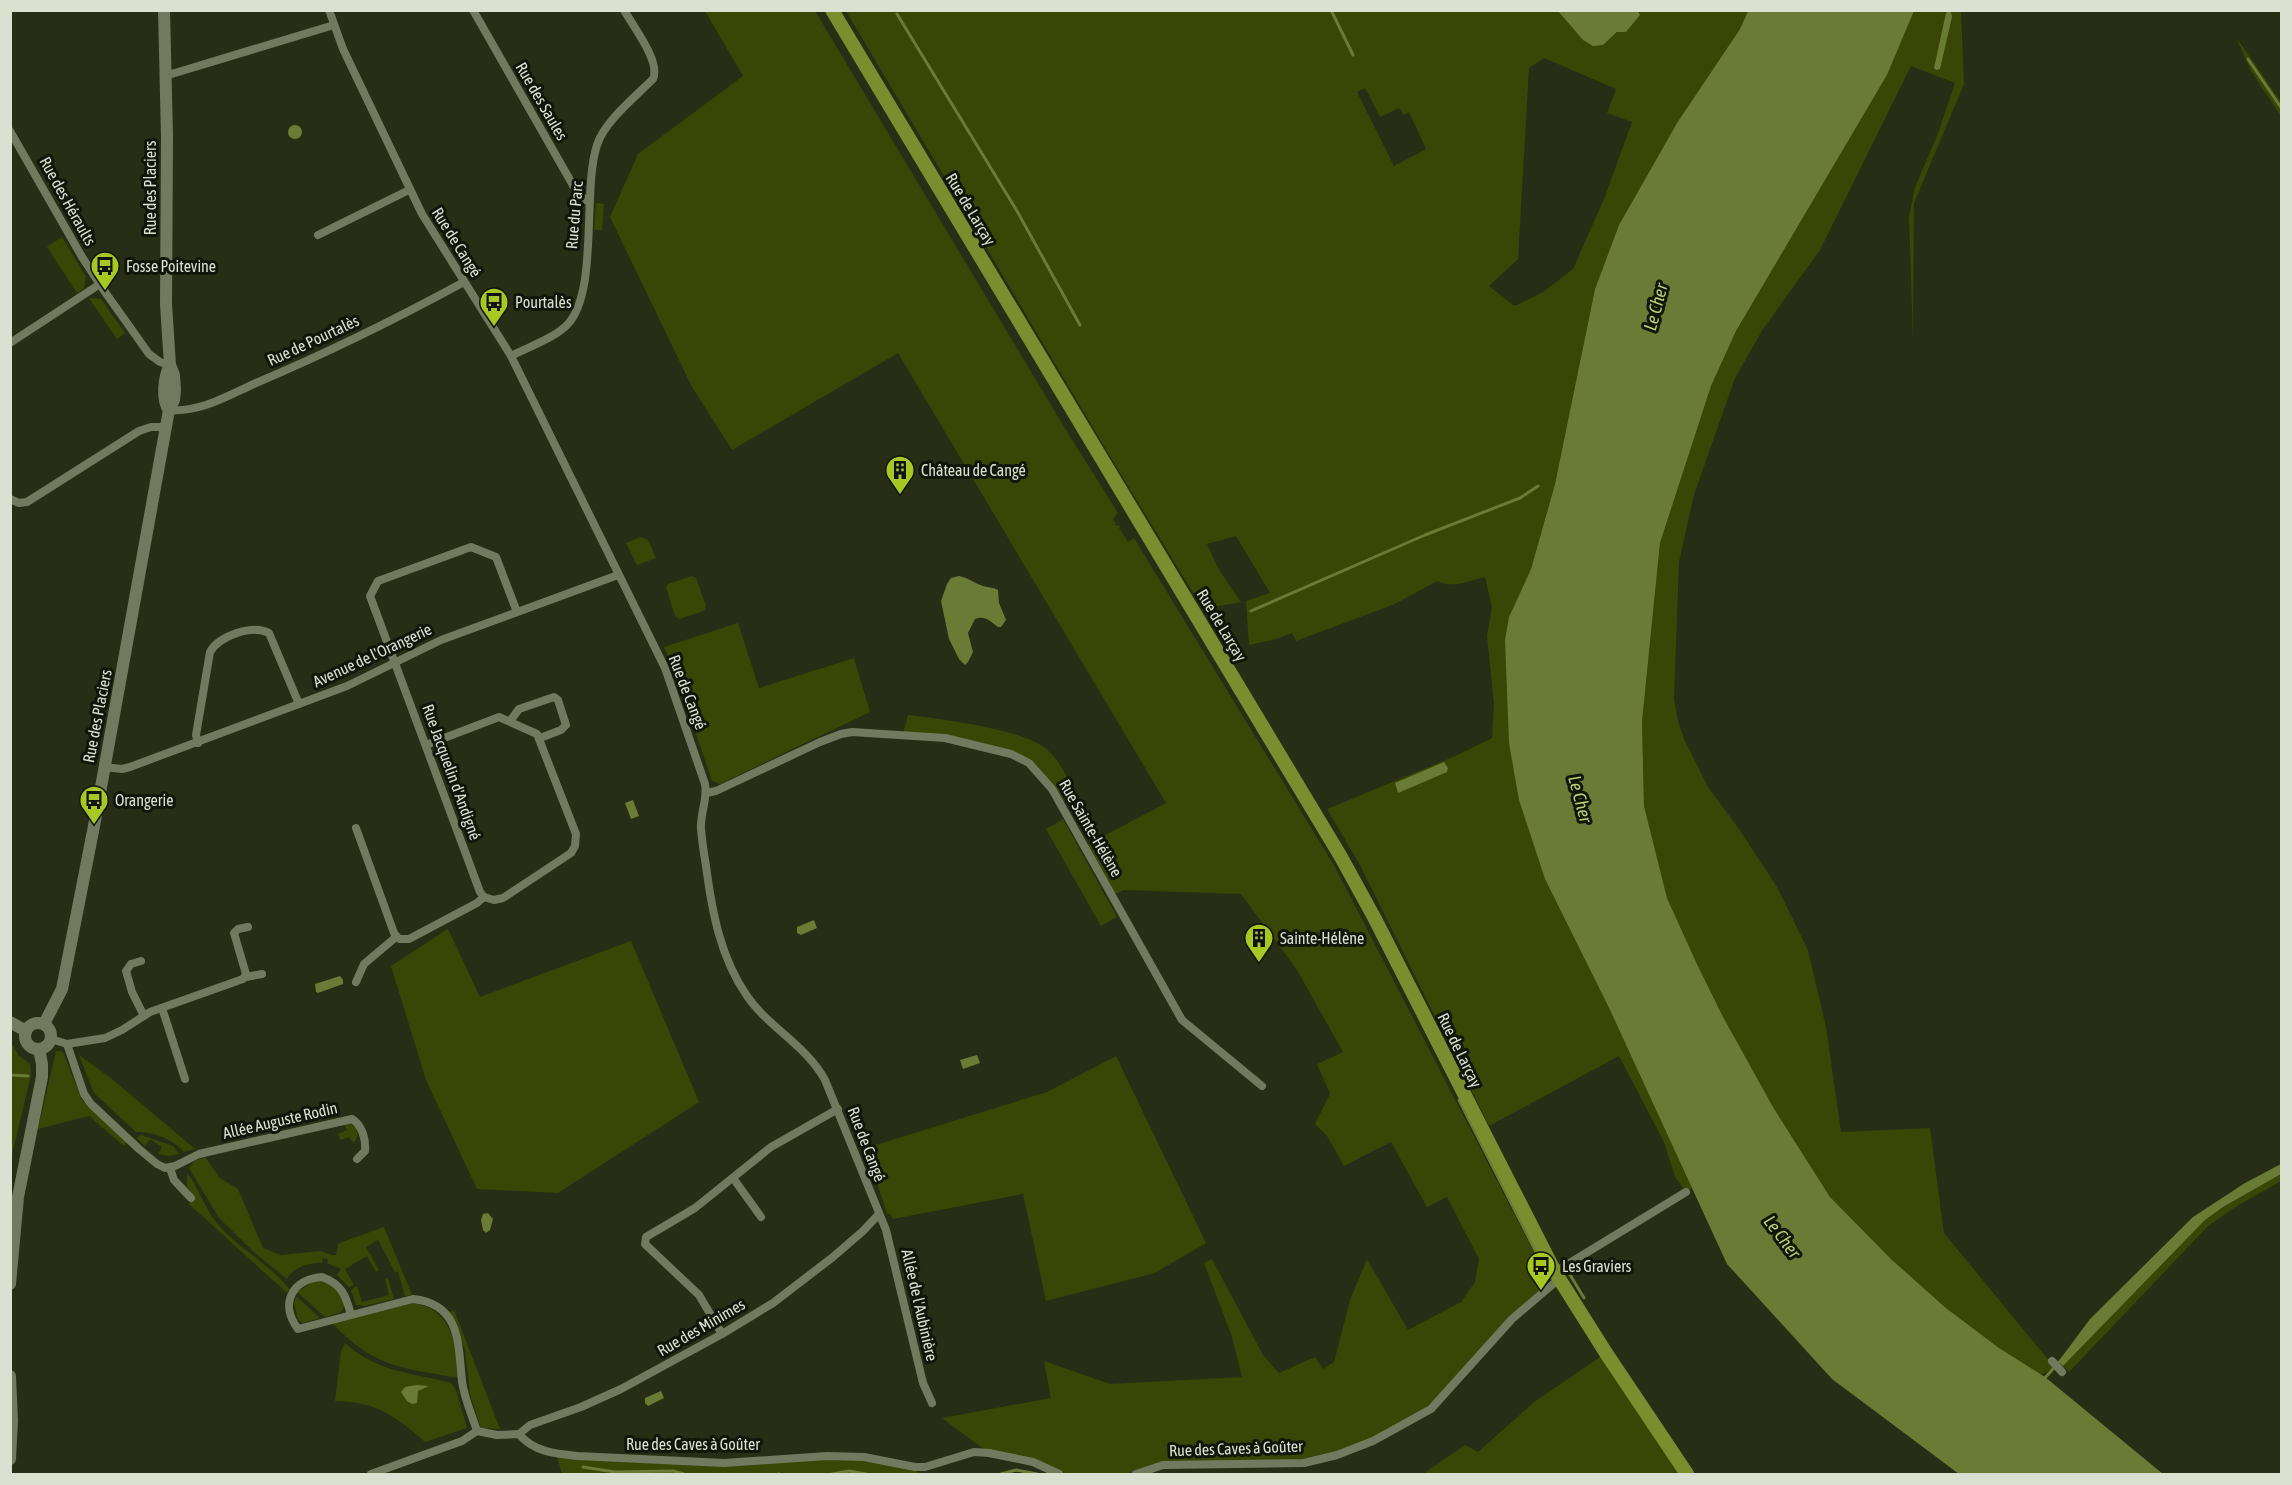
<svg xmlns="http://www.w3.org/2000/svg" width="2292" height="1485" font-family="'Asap Condensed',sans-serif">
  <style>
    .green { fill: #394606; fill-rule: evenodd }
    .water { fill: #697b35 }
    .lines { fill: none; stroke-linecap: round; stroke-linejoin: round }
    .stream { stroke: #697b35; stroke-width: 3 }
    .street { stroke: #717a5e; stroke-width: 8 }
    .secondary { stroke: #717a5e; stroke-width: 12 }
    .primary { stroke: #7a8e2f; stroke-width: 14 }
    .labels { text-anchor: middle; stroke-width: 6; stroke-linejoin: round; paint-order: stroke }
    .street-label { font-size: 16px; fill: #dbe0d1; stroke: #12150a }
    .poi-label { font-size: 16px; fill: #dbe0d1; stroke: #12150a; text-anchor: start }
    .water-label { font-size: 18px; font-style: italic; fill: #b7d270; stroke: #12150a }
  </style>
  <rect width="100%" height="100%" fill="#272e15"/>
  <g class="green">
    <path d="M1558,10L1583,40L1612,37L1639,12L1638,11H1748L1740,29L1677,123L1619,225L1595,289L1555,484L1531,569L1509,617L1545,879L1610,1010L1692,1188L1686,1192L1675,1177L1664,1142L1619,1056L1489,1126L1360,865L1327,809L1453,757L1492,738L1494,704L1487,636L1492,607L1485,577C1468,581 1453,589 1437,581L1395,604L1296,641L1292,633L1276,639L1249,645L1246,601L1270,593L1236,536L1207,544L1219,570L1241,602L1203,609L1117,468L846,11ZM1544,58L1616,89L1607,113L1632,122L1604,199L1573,269L1543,292L1517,305H1513L1489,286L1518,259L1529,68ZM1365,88L1380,117L1399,108L1403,115L1409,112L1426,149L1394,166L1357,92Z"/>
    <polygon points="705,11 815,11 1066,430 1118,513 1113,519 1116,524 1115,525 1121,526 1119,528 1128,542 1134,538 1335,867 1543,1270 1548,1287 1431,1409 1373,1441 1304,1463 1178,1464 1135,1474 1059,1474 989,1453 942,1418 1051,1398 1044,1361 1110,1384 1242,1377 1231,1334 1204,1263 1212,1259 1263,1355 1279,1373 1315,1357 1323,1369 1334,1362 1350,1300 1367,1259 1408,1330 1461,1302 1475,1282 1479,1259 1447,1197 1427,1207 1391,1142 1344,1166 1327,1136 1315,1124 1330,1094 1317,1064 1343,1052 1297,970 1241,894 1124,890 1113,895 1085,846 1166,803 898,353 732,450 692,387 610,217 638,154 743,76"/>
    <polygon points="1914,11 1961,11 1964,84 1914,203 1913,341 1909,217 1915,187 1937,136 1955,83 1911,66 1820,250 1763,329 1735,378 1694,495 1679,562 1674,699 1678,721 1684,739 1708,787 1739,829 1777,887 1808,950 1826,1027 1841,1132 1930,1128 1944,1233 2055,1368 2041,1375 1999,1348 1946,1308 1892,1260 1830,1197 1773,1107 1722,1015 1696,962 1667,898 1644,806 1642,722 1660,543 1711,386 1736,331 1887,75"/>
    <polygon points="2236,37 2281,102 2281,116 2251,71"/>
    <polygon points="596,203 604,204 602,230 594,230"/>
    <polygon points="62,237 86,277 84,288 77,293 47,247"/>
    <polygon points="89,298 101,299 125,333 117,339"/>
    <polygon points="641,537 648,540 656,558 637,565 626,543"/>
    <polygon points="692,576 696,578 706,606 704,611 679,619 675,616 666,587 668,584"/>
    <polygon points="738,623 759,688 854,658 870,712 720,784 712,781 673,666 664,647"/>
    <path d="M908,715C940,719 1023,729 1046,749C1060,760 1068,779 1076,795L1060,804L1045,780L1011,754L903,734Z"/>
    <polygon points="1063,819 1117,917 1101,926 1046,829"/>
    <polygon points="448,929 480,997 631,941 699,1102 558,1193 477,1189 426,1080 391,966"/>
    <polygon points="10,1041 19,1056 30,1064 31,1075 12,1155"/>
    <polygon points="56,1051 63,1052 82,1100 127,1142 124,1146 89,1116 38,1129"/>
    <path d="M79,1055L112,1079L195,1149L184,1152C175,1140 152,1131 136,1132L94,1093Z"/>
    <polygon points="1116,1056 1206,1243 1155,1273 1046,1301 1023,1194 893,1219 890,1214 887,1214 866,1148 1047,1092"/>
    <polygon points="344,1123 349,1123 356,1128 358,1136 354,1143 349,1137 341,1140 338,1134 347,1130"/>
    <polygon points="141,1135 173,1146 179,1154 169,1156 158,1154 162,1147 150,1139 145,1146 137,1138"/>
    <path d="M205,1157L220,1178L238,1189L263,1248L281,1255L320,1251L332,1255H336L338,1244L342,1242L384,1227L412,1295L405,1296L398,1272H395L378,1240L366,1247L379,1270L376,1272L367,1256L345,1269L354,1285L349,1287L337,1275L341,1269L327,1263L328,1259L323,1258L322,1263C310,1262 293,1267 287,1279L256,1254L219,1218L189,1168L195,1161Z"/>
    <path d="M187,1173C199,1188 204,1207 216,1222C237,1248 269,1263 289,1289L287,1293L189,1204L194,1197L187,1186Z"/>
    <polygon points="2281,1174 2281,1181 2237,1206 2208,1226 2069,1372 2063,1366 2205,1220 2223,1207"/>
    <polygon points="388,1278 394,1299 365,1306 356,1305 351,1290 357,1286 362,1302 389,1295 385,1279"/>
    <polygon points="317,1279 337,1287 345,1306 341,1312 325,1317 297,1292"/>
    <polygon points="296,1296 320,1318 303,1323 298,1320 294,1303"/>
    <path d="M413,1303C452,1309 457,1345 459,1378C403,1368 375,1368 333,1324Z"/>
    <polygon points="454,1310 500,1429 481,1428 470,1394 465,1349 449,1312"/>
    <path d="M345,1343C379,1373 410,1372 451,1383L456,1390L467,1428L425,1442C394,1415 377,1402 335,1401L341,1351Z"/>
    <polygon points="1606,1353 1687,1474 1423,1474 1465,1445 1478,1452 1534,1402"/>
    <polygon points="556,1453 724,1463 812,1456 898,1464 923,1474 562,1474"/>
  </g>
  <g class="water">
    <polygon points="1558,11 1638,11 1640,15 1626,32 1617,32 1603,45 1593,46 1583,40"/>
    <polygon points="1748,11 1914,11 1887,75 1736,331 1711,386 1660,543 1642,722 1644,806 1667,898 1696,962 1722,1015 1773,1107 1830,1197 1892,1260 1946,1308 1999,1348 2045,1377 2163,1474 1959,1474 1832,1379 1727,1264 1610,1010 1545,879 1519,800 1509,743 1505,640 1509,617 1531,569 1555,484 1595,289 1619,225 1677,123 1740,29"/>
    <polygon points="1948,11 1951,12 1952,17 1940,69 1936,70 1934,68 1946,13"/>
    <circle cx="295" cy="132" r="7"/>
    <path d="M959,576C969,578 974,583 983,586C989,588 993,587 998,590L999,603L1006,620L1001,627H998C990,621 985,615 975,619L968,633L973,652L968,662L965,665L959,659L949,639L941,601L947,584L951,578Z"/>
    <polygon points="1444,762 1448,768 1447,772 1398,793 1395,783"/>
    <polygon points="633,800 639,816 631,819 625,803"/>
    <polygon points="814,920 817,928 801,935 797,933 797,927"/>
    <polygon points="340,976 343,980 343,984 318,993 316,992 315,984"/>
    <polygon points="977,1055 980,1063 963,1069 960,1060"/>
    <polygon points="2281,1164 2281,1174 2223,1207 2205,1220 2063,1366 2060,1363 2061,1358 2090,1319 2193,1217 2245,1183"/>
    <polygon points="488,1213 493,1219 490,1230 486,1233 483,1230 481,1220 483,1214"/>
    <polygon points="416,1385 429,1386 418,1391 417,1403 412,1404 407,1401 401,1392 405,1387"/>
    <polygon points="661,1391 664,1398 648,1406 645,1403 645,1398"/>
  </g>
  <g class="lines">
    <g class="stream">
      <polyline points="1331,10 1353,55"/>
      <polyline points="897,14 1017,211 1080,325"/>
      <polyline points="2248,59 2282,109"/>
      <polyline points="1251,611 1425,535 1520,498 1538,486"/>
      <polyline points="10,1075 28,1076"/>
      <polyline points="1459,1100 1540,1260"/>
      <polyline points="1569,1273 1584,1298"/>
      <polyline points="2043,1380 2063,1358"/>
      <polyline points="583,1467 615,1472 673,1471 684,1474"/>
      <polyline points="778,1474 779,1474"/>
      <polyline points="832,1474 849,1471 866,1474"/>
      <polyline points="1001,1474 1016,1470 1037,1474"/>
    </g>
    <g class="street">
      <path d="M329,10L343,49L422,214L511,356L665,668L705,784C708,799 700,813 701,829C702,841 704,854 706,866C712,911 720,957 747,996C769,1028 807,1046 825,1080L886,1230L923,1383L932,1403"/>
      <polyline points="473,10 578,194 589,202"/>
      <polyline points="165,76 334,25"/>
      <polyline points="10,131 82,257 105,292 149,354 160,362 170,365"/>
      <polyline points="318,235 409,190"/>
      <polyline points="10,343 100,284"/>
      <path d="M511,356C528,347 553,339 567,325C599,292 582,191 597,145C604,122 635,97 653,79C661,62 633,26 624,10"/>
      <path d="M169,410C200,413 229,395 256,383C327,353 396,319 464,282"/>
      <polyline points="10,499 19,503 27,502 139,431 151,427 166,427"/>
      <polyline points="510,721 519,709 554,697 558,700 566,725 561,730 540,738"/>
      <path d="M198,743L196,735L210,652C219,636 252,624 269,633L299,704"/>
      <polyline points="426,745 499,717 537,734 576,834 575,846 571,853 503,898 494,900 484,897 480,892 370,596 378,581 471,547 496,557 517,612"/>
      <polyline points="104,767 122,769 130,767 347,686 441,640 618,575"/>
      <polyline points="706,793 716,791 820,742 841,734 852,732 945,738 1011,754 1029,763 1052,789 1182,1020 1262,1086"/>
      <polyline points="356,828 394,933 399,939 409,939 477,903 484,897"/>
      <polyline points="141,961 131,964 126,971 132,992 144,1016"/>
      <polyline points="246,977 262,974"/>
      <polyline points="356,982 364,964 396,937"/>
      <polyline points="162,1008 185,1079"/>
      <polyline points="51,1039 67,1044 105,1038 122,1030 150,1012 243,979 246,974 234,933 238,929 248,927"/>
      <path d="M67,1044L84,1094L91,1104L139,1149L157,1164L165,1168L175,1166L199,1154L352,1119C362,1125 366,1139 365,1151L357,1159"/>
      <polyline points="170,1168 174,1180 191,1198"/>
      <polyline points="733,1178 761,1217"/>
      <polyline points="1555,1272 1686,1192"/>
      <path d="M351,1315C346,1296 342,1284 322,1277C292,1279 279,1304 298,1329L413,1299C461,1304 458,1344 462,1381C464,1398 472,1415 477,1431"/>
      <polyline points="722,1334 699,1295 645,1244 646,1237 695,1208 771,1147 838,1109"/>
      <polyline points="2052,1361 2062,1372"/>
      <polyline points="519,1434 530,1425 581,1407 621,1389 722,1334 773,1303 833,1257 863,1231 879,1214"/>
      <path d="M371,1474L462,1441L477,1431L497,1435L519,1434C533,1452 557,1454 578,1456L724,1463L827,1456L864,1457L915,1467H925L974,1452L989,1453L1033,1462L1059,1474"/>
      <polyline points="1136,1474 1163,1465 1304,1463 1337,1455 1373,1441 1431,1409 1512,1319 1559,1279"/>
    </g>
    <g class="secondary">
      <path d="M169,410C161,400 164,376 170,365"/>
      <polyline points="10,1022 26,1031"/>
      <circle cx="38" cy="1036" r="13"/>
      <polyline points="44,1024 62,989 94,826 169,410 174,400 175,390 174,375 170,365 166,304 167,137 164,10"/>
      <polyline points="10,1284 18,1197 42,1077 42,1064 39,1049"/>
      <polyline points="10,1376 12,1421 10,1459"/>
    </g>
    <polyline class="primary" points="832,10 1341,857 1375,919 1555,1272 1606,1353 1687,1474"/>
  </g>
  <defs>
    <g id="bus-pin" transform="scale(1.5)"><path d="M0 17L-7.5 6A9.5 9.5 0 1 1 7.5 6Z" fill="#a5c822" stroke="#12150a"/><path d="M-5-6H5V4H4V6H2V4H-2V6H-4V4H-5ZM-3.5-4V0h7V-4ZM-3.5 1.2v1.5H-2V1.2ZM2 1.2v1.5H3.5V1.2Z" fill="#111"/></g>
    <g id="building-pin" transform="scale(1.5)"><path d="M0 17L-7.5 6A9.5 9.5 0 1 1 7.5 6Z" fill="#a5c822" stroke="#12150a"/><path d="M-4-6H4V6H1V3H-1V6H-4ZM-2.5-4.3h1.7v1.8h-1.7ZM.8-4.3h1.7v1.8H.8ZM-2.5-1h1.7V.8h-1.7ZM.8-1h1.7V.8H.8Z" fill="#111"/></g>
  </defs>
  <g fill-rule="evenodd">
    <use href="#bus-pin" x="105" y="266"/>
    <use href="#bus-pin" x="494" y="302"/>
    <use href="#building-pin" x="900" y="470"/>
    <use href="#bus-pin" x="94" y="800"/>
    <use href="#building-pin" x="1259" y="938"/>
    <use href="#bus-pin" x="1541" y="1266"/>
  </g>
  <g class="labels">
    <g class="street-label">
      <text transform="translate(542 101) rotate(60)" y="6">Rue des Saules</text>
      <text transform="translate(150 188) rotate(-90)" y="6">Rue des Placiers</text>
      <text transform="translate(68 201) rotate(61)" y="6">Rue des Héraults</text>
      <text transform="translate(971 209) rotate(59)" y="6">Rue de Larçay</text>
      <text transform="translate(574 215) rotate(-85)" y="6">Rue du Parc</text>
      <text transform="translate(457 242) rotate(58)" y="6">Rue de Cangé</text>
      <text transform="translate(313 340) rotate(-25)" y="6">Rue de Pourtalès</text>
      <text transform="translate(1222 625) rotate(59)" y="6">Rue de Larçay</text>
      <text transform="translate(372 655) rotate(-25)" y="6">Avenue de l'Orangerie</text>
      <text transform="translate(688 692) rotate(69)" y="6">Rue de Cangé</text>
      <text transform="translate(97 716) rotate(-79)" y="6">Rue des Placiers</text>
      <text transform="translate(452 772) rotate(70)" y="6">Rue Jacquelin d'Andigné</text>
      <text transform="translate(1091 828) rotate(60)" y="6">Rue Sainte-Hélène</text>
      <text transform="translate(1460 1050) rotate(64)" y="6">Rue de Larçay</text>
      <text transform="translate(280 1120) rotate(-13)" y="6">Allée Auguste Rodin</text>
      <text transform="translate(867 1144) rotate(69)" y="6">Rue de Cangé</text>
      <text transform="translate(920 1305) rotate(77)" y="6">Allée de l'Aubinière</text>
      <text transform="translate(701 1327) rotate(-30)" y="6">Rue des Minimes</text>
      <text x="693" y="1450">Rue des Caves à Goûter</text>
      <text transform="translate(1236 1448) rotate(-2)" y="6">Rue des Caves à Goûter</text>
    </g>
    <g class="poi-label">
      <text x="126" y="272">Fosse Poitevine</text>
      <text x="515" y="308">Pourtalès</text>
      <text x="921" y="476">Château de Cangé</text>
      <text x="115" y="806">Orangerie</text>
      <text x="1280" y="944">Sainte-Hélène</text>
      <text x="1562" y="1272">Les Graviers</text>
    </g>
    <g class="water-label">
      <text transform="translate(1656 307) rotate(-75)" y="6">Le Cher</text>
      <text transform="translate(1580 799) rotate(75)" y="6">Le Cher</text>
      <text transform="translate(1782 1237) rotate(53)" y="6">Le Cher</text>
    </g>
  </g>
  <rect width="2292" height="1485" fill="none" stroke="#dbe0d1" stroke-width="24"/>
</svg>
